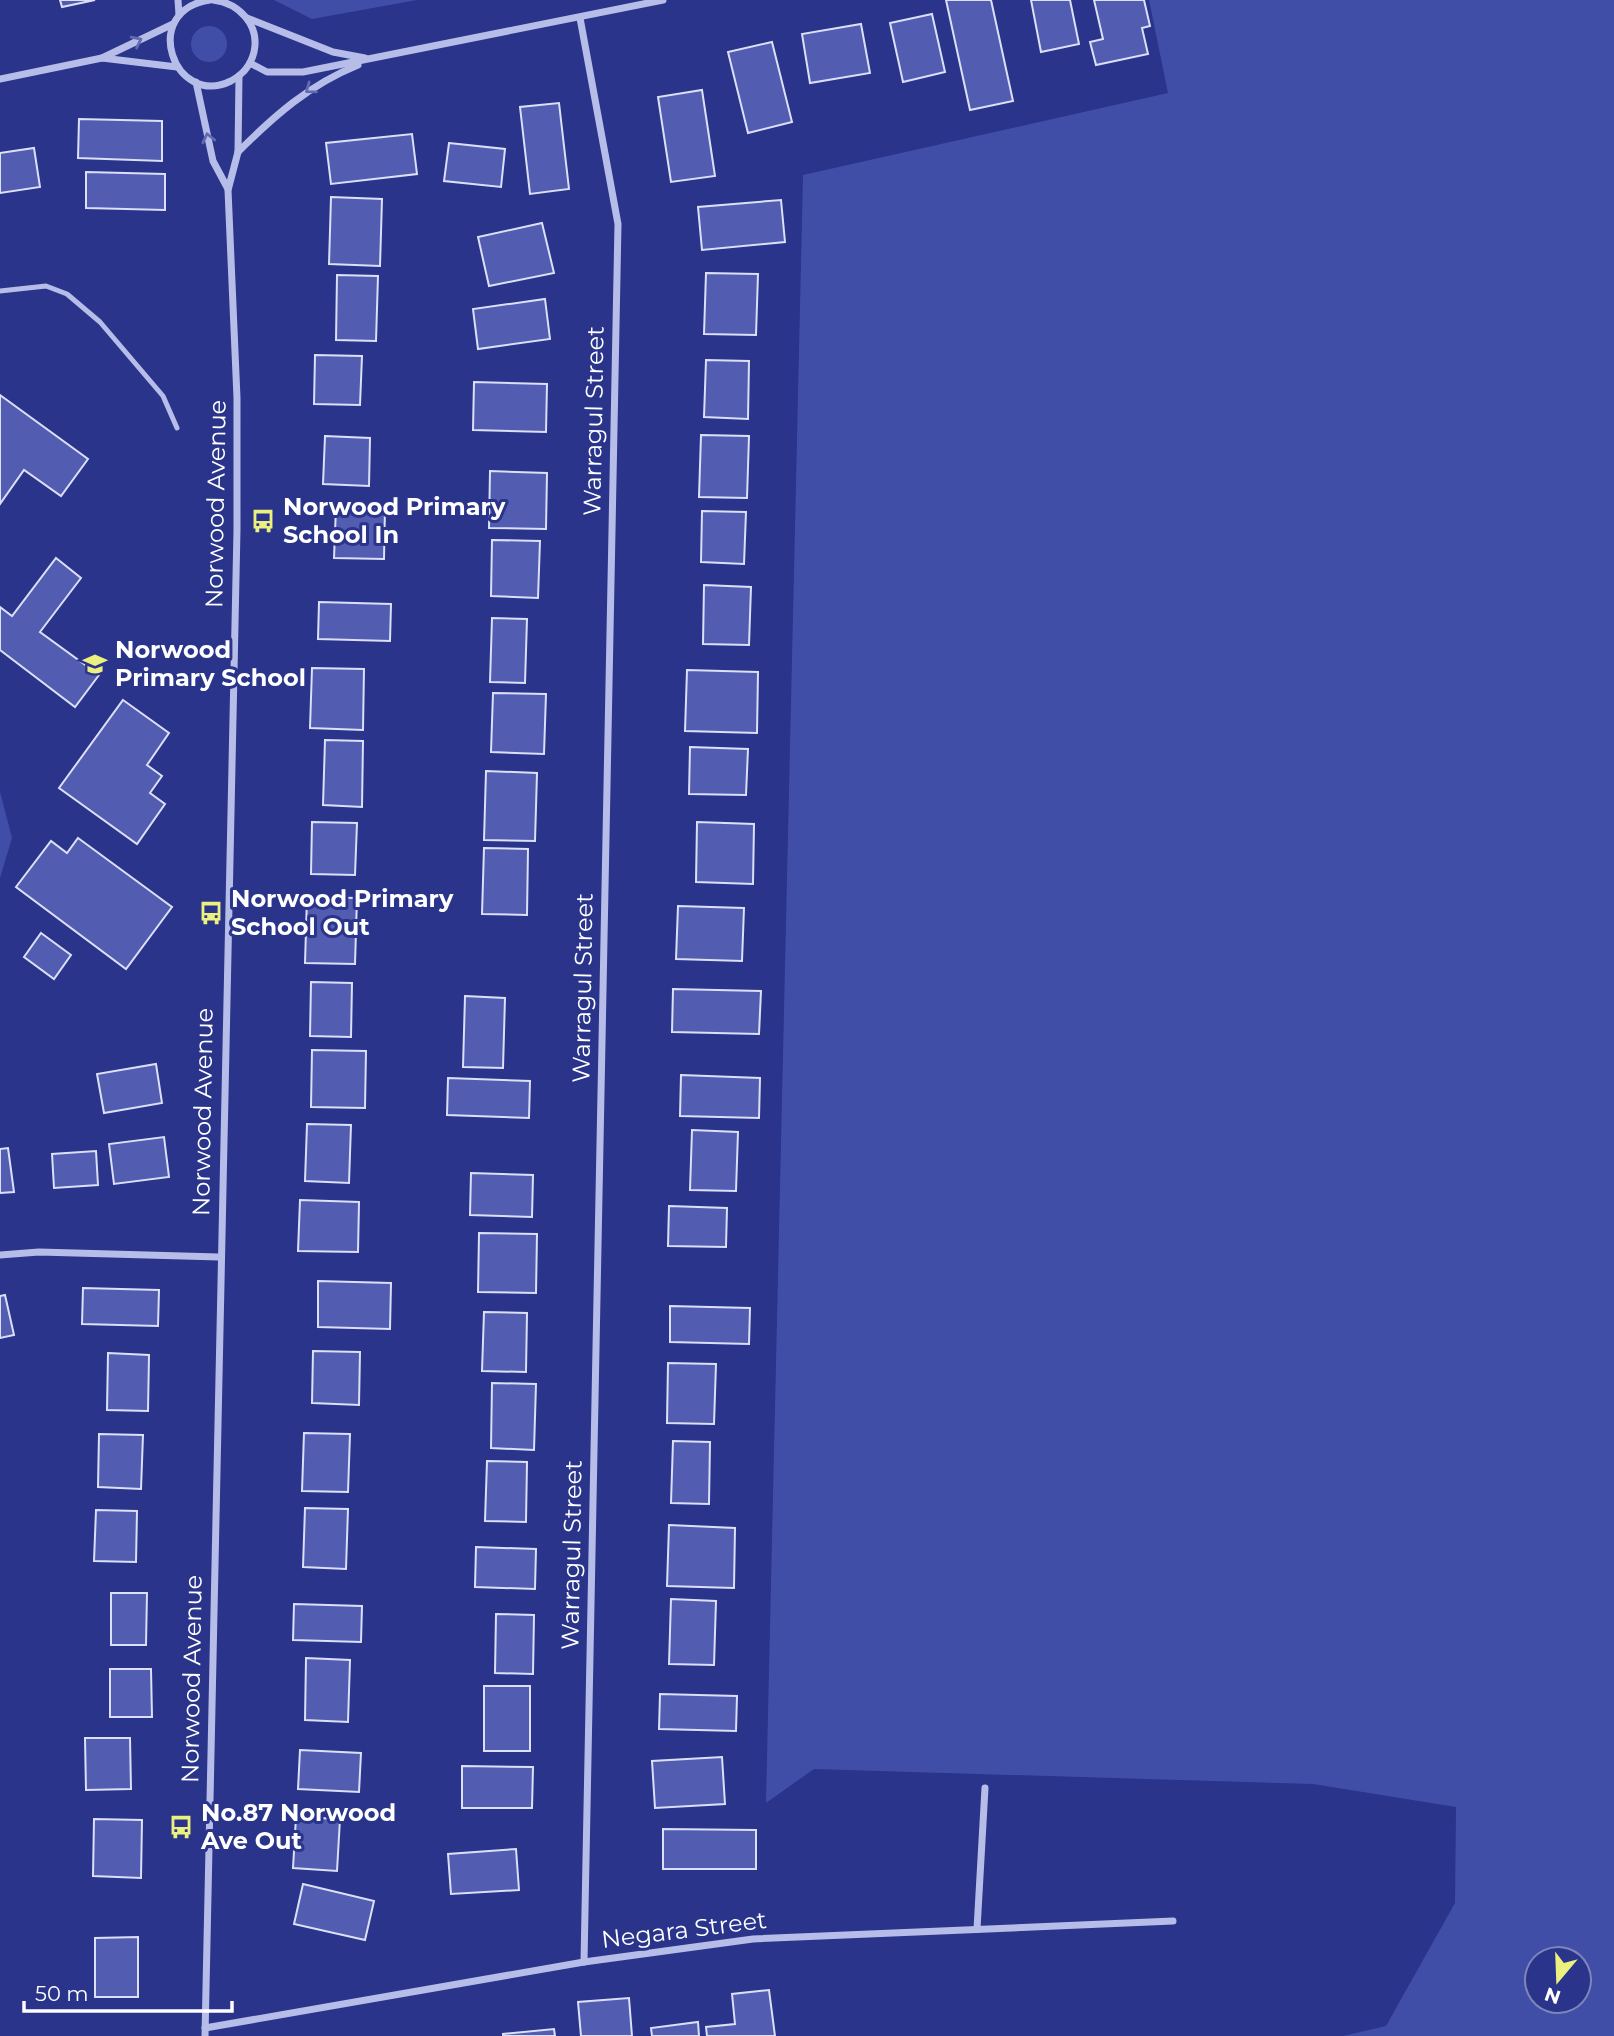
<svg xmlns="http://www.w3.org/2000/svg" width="1614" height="2036" font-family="Montserrat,sans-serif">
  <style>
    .green { fill: #414ea8; fill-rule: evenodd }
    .building { fill: #525db1; stroke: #dbdff7; stroke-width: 2 }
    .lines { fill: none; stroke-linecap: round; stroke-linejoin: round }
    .lane { stroke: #b7bde9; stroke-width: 5 }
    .street { stroke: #b7bde9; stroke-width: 7 }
    .oneway { stroke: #626bb0 }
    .labels { text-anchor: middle; stroke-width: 6; stroke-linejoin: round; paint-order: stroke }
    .street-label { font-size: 24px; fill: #fff; stroke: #29348a }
    .poi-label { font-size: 24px; font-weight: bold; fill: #fff; stroke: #29348a; text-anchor: start }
  </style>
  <rect width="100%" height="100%" fill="#29348a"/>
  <g class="green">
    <polygon points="274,0 417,0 312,19"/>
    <path d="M1149,0H1614V2036H1343L1386,2026L1455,1903L1456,1807L1313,1784L814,1769L766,1803L803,175L1168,93ZM1537,1959H1579V2001H1537Z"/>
    <circle cx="209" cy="44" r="18"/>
    <polygon points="0,792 12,838 0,878"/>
  </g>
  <g class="building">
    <polygon points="60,0 95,0 62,7"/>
    <polygon points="946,0 991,0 1013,101 970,110"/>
    <polygon points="1031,0 1070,0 1079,44 1041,52"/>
    <polygon points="1094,0 1144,0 1150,26 1142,28 1148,54 1096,65 1090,42 1103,39"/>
    <polygon points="932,14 945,72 903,82 890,23"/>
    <polygon points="861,24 870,73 810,83 802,34"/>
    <polygon points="772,42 792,122 748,133 728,52"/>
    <polygon points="702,90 715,176 671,182 658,97"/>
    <polygon points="559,103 569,189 530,194 520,107"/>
    <polygon points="79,119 162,121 162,161 78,158"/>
    <polygon points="412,134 417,174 331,184 326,143"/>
    <polygon points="449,143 505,149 501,187 444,181"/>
    <polygon points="34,148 40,187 0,193 0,153"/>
    <polygon points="86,172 165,174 165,210 86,208"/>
    <polygon points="331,197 382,199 380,266 329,264"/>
    <polygon points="781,200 785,242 702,250 698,207"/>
    <polygon points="542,223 554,273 489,286 478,237"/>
    <polygon points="706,273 758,274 756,335 704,334"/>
    <polygon points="337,275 378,276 376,341 336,340"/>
    <polygon points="545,299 550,339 478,349 473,309"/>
    <polygon points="315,355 362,356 360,405 314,404"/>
    <polygon points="706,360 749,361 748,419 704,417"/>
    <polygon points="474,382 547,384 546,432 473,430"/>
    <polygon points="0,395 88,459 61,496 24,470 0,504"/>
    <polygon points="701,435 749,436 747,498 699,497"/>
    <polygon points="325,436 370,438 369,486 323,484"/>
    <polygon points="490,471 547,473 546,529 489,528"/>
    <polygon points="336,507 385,509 384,559 334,558"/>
    <polygon points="702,511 746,512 744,564 701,562"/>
    <polygon points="492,540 540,541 538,598 491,596"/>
    <polygon points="56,558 81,578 40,632 99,675 75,707 0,650 0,607 12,616"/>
    <polygon points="704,585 751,587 749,645 703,644"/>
    <polygon points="319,602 391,604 390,641 318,639"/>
    <polygon points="492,618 527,619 525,683 490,682"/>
    <polygon points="312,668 364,669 363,730 310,728"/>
    <polygon points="687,670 758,672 757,733 685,731"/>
    <polygon points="493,693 546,694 544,754 491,752"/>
    <polygon points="123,700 169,733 147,765 162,776 150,793 165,804 137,844 59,788"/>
    <polygon points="325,740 363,741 362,807 323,805"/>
    <polygon points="690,747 748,749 746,795 689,794"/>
    <polygon points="486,771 537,773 535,841 484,840"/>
    <polygon points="312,822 357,823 355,875 311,874"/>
    <polygon points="697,822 754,824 753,884 696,882"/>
    <polygon points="78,838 172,907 126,969 16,887 51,841 67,853"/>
    <polygon points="484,848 528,849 527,915 482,914"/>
    <polygon points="307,897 357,898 355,964 305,963"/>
    <polygon points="678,906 744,908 742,961 676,959"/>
    <polygon points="41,933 71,955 54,979 24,957"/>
    <polygon points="311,982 352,983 351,1037 310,1036"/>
    <polygon points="673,989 761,991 759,1034 672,1032"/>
    <polygon points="465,996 505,998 503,1068 463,1067"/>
    <polygon points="312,1050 366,1051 365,1108 311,1107"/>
    <polygon points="156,1064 162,1103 104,1113 97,1074"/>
    <polygon points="681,1075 760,1078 759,1118 680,1116"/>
    <polygon points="448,1078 530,1081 529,1118 447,1115"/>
    <polygon points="307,1124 351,1125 349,1183 305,1181"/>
    <polygon points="692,1130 738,1132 736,1191 690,1190"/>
    <polygon points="164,1137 169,1177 114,1184 109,1144"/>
    <polygon points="8,1148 14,1192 0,1193 0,1149"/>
    <polygon points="96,1151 98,1185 54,1188 52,1154"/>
    <polygon points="471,1173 533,1175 532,1217 470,1215"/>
    <polygon points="300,1200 359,1202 358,1252 298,1251"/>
    <polygon points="669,1206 727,1208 726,1247 668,1246"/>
    <polygon points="479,1233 537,1234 536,1293 478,1292"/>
    <polygon points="318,1281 391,1283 390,1329 318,1327"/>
    <polygon points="83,1288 159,1290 158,1326 82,1324"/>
    <polygon points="5,1295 14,1335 0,1338 0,1296"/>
    <polygon points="670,1306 750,1308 749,1344 670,1342"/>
    <polygon points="484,1312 527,1313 526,1372 482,1371"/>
    <polygon points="313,1351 360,1352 359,1405 312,1403"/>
    <polygon points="108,1353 149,1355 148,1411 107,1410"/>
    <polygon points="668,1363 716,1364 714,1424 667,1423"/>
    <polygon points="492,1383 536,1384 534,1450 491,1448"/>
    <polygon points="304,1433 350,1434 348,1492 302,1491"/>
    <polygon points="99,1434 143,1435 141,1489 98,1487"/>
    <polygon points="673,1441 710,1442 709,1504 671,1503"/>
    <polygon points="487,1461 527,1462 526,1522 485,1521"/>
    <polygon points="305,1508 348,1509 346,1569 303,1567"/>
    <polygon points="96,1510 137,1511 136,1562 94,1561"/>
    <polygon points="669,1525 735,1528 734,1588 667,1586"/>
    <polygon points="476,1547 536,1549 535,1589 475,1587"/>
    <polygon points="111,1593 147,1593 146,1645 111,1645"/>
    <polygon points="671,1599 716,1601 714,1665 669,1664"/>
    <polygon points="294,1604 362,1606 361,1642 293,1640"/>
    <polygon points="496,1614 534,1615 533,1674 495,1673"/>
    <polygon points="306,1658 350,1660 348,1722 305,1720"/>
    <polygon points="110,1669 151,1669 152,1717 110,1717"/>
    <rect x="484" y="1686" width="46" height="65"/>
    <polygon points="660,1694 737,1696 736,1731 659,1729"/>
    <polygon points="85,1738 130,1738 131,1789 86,1790"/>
    <polygon points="300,1750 361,1753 359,1792 298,1789"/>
    <polygon points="722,1757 725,1804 655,1808 652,1761"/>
    <polygon points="462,1766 533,1767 532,1808 462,1808"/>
    <polygon points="296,1817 340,1819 337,1871 293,1868"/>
    <polygon points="94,1819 142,1820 141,1878 93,1876"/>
    <polygon points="663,1829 756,1830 756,1869 663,1869"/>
    <polygon points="516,1849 519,1890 451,1894 448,1854"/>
    <polygon points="303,1884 374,1901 365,1940 294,1924"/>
    <polygon points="138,1937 138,1997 95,1997 95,1938"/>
    <polygon points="769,1990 775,2036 707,2036 706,2027 735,2024 732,1994"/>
    <polygon points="629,1998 632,2036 581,2036 578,2002"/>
    <polygon points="698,2022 699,2036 652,2036 651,2028"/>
    <polygon points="554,2029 555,2036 503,2036 503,2034"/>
  </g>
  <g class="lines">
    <polyline class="lane" points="0,291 46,286 67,294 100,322 163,396 177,428"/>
    <g class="street">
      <polyline points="178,0 179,15"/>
      <path d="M210,0C139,10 174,109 231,81C242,75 251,65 254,52C260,25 239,3 213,0"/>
      <polyline points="247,18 333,52 365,58"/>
      <polyline points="580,18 618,224 584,1962"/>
      <polyline points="102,58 177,67"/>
      <polyline points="250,63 267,72 303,72 663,0"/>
      <polyline points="0,79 102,58 173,24"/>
      <polyline points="196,82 213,161 228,189"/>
      <path d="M238,152C275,115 309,85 358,65"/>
      <polyline points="0,1255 39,1252 219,1257"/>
      <polyline points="977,1929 985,1788"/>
      <polyline points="205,2028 584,1962 753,1939 1173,1921"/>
      <polyline points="205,2036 237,530 237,398 228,190 238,152 239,76"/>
    </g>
  </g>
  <defs><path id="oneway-chevron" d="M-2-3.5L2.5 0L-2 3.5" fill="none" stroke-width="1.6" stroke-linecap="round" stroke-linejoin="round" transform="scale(1.75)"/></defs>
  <g class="oneway">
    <use href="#oneway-chevron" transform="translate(137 41) rotate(-26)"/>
    <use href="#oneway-chevron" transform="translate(310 89) rotate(144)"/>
    <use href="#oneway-chevron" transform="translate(208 138) rotate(-103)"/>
  </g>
  <defs>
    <g id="bus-bare" transform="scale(1.89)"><path d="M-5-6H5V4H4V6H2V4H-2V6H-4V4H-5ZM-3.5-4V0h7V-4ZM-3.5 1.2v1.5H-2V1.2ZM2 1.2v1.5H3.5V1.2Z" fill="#ecf07e" stroke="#29348a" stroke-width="2.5" paint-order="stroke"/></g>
    <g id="school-bare" transform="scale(1.89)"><path d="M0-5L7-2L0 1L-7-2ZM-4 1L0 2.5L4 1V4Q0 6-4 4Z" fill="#ecf07e" stroke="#29348a" stroke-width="2.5" paint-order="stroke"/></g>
  </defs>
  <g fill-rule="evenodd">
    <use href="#bus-bare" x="263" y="521"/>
    <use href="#school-bare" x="95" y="664"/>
    <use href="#bus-bare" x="211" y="913"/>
    <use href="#bus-bare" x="181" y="1827"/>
  </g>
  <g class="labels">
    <g class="street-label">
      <text transform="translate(594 421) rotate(-89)" y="8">Warragul Street</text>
      <text transform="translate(216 504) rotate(-89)" y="8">Norwood Avenue</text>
      <text transform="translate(583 988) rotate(-89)" y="8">Warragul Street</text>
      <text transform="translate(203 1112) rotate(-89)" y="8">Norwood Avenue</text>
      <text transform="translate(572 1555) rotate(-89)" y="8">Warragul Street</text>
      <text transform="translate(192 1679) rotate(-89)" y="8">Norwood Avenue</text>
      <text transform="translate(684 1930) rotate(-7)" y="8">Negara Street</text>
    </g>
    <g class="poi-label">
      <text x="283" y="515">Norwood Primary<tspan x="283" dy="28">School In</tspan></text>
      <text x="115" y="658">Norwood<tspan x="115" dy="28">Primary School</tspan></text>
      <text x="231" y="907">Norwood Primary<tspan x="231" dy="28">School Out</tspan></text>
      <text x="201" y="1821">No.87 Norwood<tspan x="201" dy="28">Ave Out</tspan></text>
    </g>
  </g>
  <g transform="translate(1558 1980) rotate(199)"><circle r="33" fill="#29348a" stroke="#7f85b9" stroke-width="2"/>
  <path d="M0-5L12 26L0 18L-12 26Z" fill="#ecf07e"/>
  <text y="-10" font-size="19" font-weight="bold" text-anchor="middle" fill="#ffffff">N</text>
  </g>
  <path d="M24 2001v10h208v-10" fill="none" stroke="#ffffff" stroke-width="3.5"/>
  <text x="35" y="2001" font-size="21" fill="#ffffff" stroke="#29348a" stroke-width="5" paint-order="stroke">50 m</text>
</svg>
